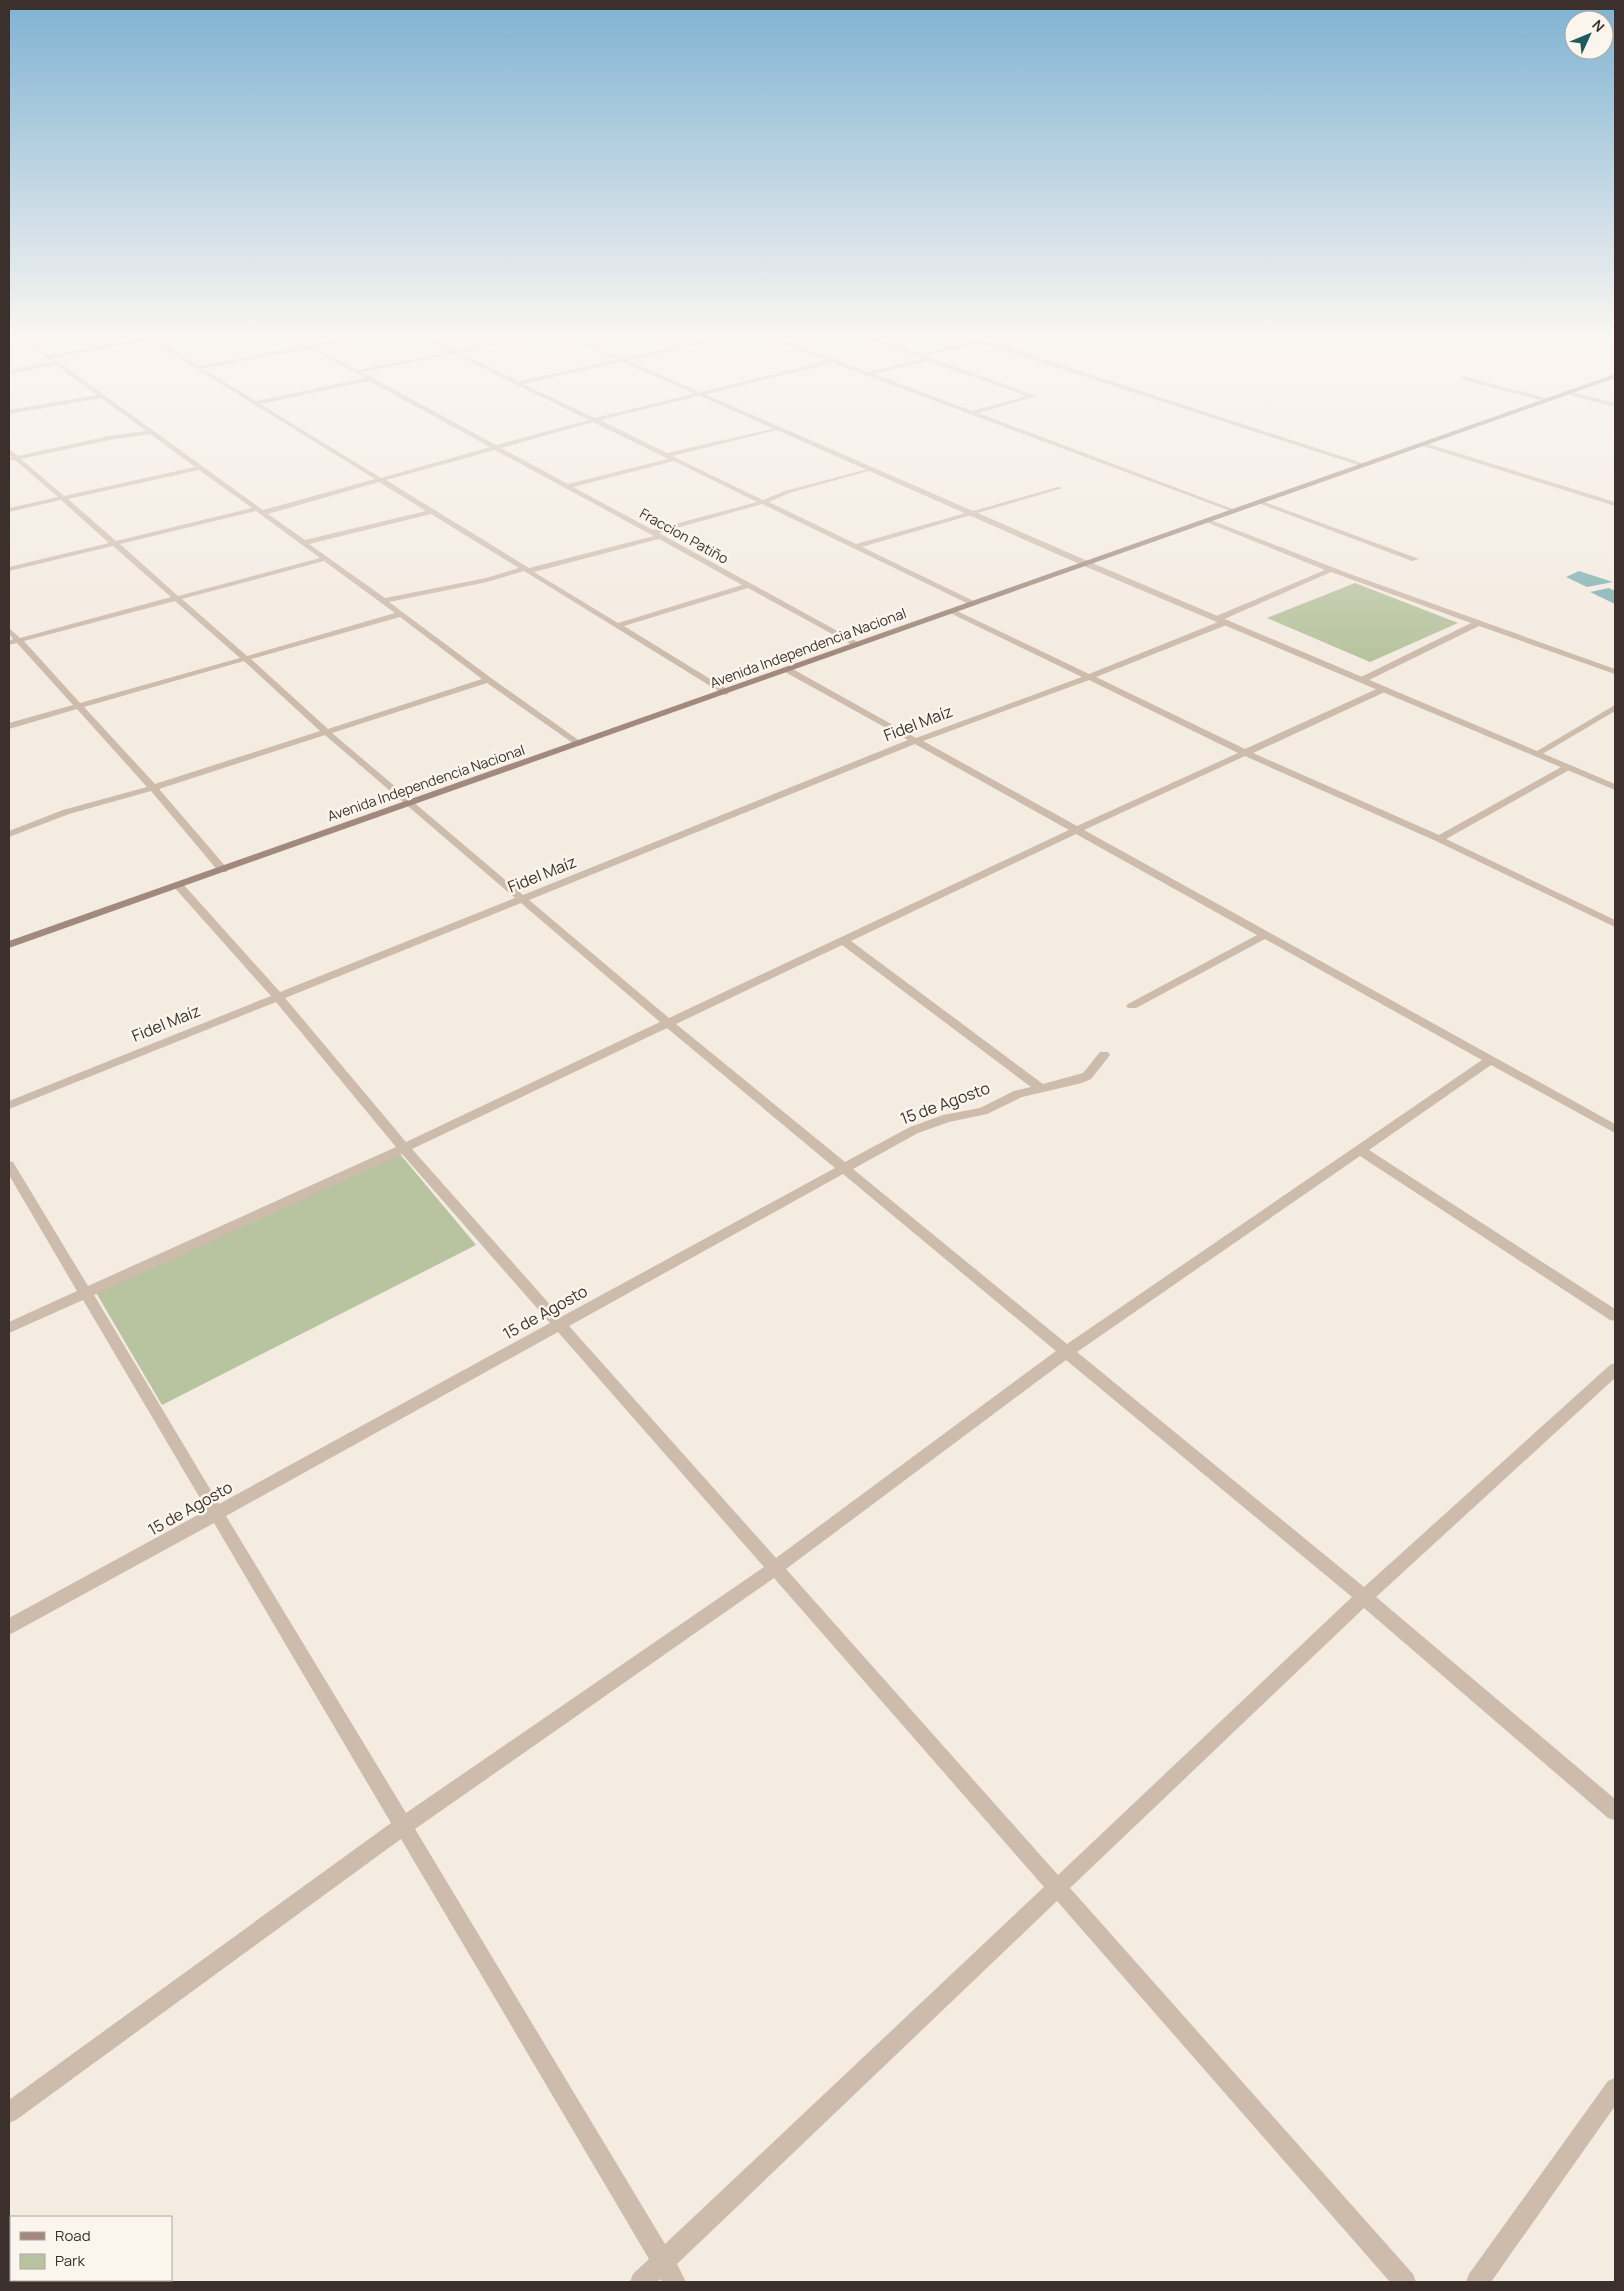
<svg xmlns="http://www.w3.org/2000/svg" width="1624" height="2291" font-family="Manrope,sans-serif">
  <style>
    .green { fill: #b8c4a0 }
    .water { fill: #7fb0b2 }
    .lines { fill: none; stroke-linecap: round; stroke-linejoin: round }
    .minor { fill: #cdbbac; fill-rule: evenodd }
    .tertiary { fill: #cdbbac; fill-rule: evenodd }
    .secondary { fill: #a18a7d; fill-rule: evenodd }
    .labels { text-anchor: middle; stroke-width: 5; stroke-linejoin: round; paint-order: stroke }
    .far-street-label { font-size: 14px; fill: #3b302b; stroke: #fbf5ee }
    .street-label { font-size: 16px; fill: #3b302b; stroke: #fbf5ee }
  </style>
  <rect width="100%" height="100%" fill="#f4ebe1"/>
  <g class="green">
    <polygon points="1355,583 1458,623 1370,662 1267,618"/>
    <polygon points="400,1154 476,1245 162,1405 95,1291"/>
  </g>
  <g class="water">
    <polygon points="1579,571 1613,582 1587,587 1566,577"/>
    <polygon points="1609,588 1615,591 1615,604 1590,592"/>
  </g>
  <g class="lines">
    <g class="minor">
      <path d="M15,334H21L49,355L146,338L141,334L151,337L178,334L155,339L199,366L304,346L285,334H292L310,344L361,334H373L314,347L357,370L450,352L415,334H422L456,351L539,334H551L460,353L519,381L735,334H746L523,384L595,418L828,361L759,334H767L868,372L922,359L855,334H863L920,354L975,341L957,334H966L1365,464V466H1361L980,343L925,356L1036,396L978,413L1238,511L1233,512L833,363L600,420L667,453L780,427V429L672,456L763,500L785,491L872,468V470L789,493L769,502L856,544L1058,487L1063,488L862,547L976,602L977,604L973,606L762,504L659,533L863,645L856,647L748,588L624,626L728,690V694L725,695L524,571L487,582L389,602L491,678L584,744L577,746L487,683L332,733L523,895L908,740L785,672V668H791L916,738L1082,677L950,613L949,611L953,609L1089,674L1223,620H1229V624L1096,677L1245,749L1381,687H1387V691L1253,753L1439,835L1565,765H1571V769L1446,839L1615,920V927L1436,841L1245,756L1084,830L1615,1124V1133L1491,1065L1369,1150L1615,1309V1321L1610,1320L1360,1156L1077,1352L1364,1587L1610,1365L1615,1363V1378L1376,1597L1615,1799V1820L1608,1818L1364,1608L1070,1888L1413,2274L1416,2282H1390L1057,1901L677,2264L686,2282H662L661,2279L657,2282H630L633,2274L649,2259L401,1839L16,2120L9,2123V2100L391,1823L214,1523L9,1635V1618L207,1510L83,1300L9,1333V1322L77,1291L9,1175V1161L13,1162L88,1286L396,1147L276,1002L9,1109V1101L271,996L174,887V883H182L280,992L515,898L325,735L159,789L227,868V872H219L151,791L69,814L9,837V831L63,810L147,787L77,709L9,729V723L73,705L17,643L9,645V641L13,639L9,634V628L20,638L171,597L113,546L9,571V567L109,543L61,500L9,512V508L58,497L15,460H9V458L12,457L9,454V449L18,456L109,436L146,431L101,398L9,414V410L97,395L56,365L9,374V370L52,362ZM150,340L375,479L263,510L53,358ZM309,348L365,378L256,401L203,369ZM454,354L589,420L496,445L362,372ZM928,361L1027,396L972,411L874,374ZM369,381L490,447L381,478L260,404ZM593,422L668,459L568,484L501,448ZM150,434L195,467L64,496L21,459L109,440ZM495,450L650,534L654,536L529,568L386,480ZM674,461L757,502L653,530L573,487ZM199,470L252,508L116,541L68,499ZM379,482L426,511L305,540L268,514ZM256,511L320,558L178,596L120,544ZM431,514L519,568L486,578L385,598L309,544ZM659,539L742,585L618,623L534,572ZM324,561L395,613L247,656L182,599ZM175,601L240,658L80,703L24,641ZM400,617L482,679L328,729L251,659ZM244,661L320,731L155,784L84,707ZM1089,680L1238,753L1077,826L923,741ZM915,744L1069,830L669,1018L529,900ZM1076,834L1257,935L1128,1004L1126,1006L1128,1008H1136L1265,939L1482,1060L1067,1344L853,1169L918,1133L949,1122L987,1114L1022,1097L1082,1083L1091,1079L1110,1055L1108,1052H1100L1083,1073L1043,1084L851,941ZM521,903L660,1022L406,1142L285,998ZM842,945L1031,1087L1014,1091L980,1108L943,1115L910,1127L845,1162L676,1024ZM667,1028L835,1168L561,1317L412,1149ZM402,1154L550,1323L219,1504L94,1295ZM843,1174L1056,1351L776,1558L569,1326ZM558,1332L764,1567L406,1813L226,1516ZM1066,1360L1352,1597L1058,1875L786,1569ZM774,1578L1044,1887L665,2244L415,1829Z"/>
      <polygon points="1463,376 1549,399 1550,400 1547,402 1461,379"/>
      <polygon points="1568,391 1615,403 1615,407 1566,394"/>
      <polygon points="1422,442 1615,502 1615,506 1420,445"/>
      <polygon points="1258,501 1262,501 1419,559 1412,561 1258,503"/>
      <polygon points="1208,519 1350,574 1615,669 1615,674 1479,626 1365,682 1359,682 1359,678 1471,623 1331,572 1220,621 1214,621 1214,617 1325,570 1206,522 1205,521"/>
      <polygon points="1615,705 1615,711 1539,756 1532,754"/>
      <polygon points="1615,2078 1615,2106 1491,2282 1466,2282 1469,2274 1608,2081"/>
    </g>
    <polygon class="tertiary" points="567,334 1090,562 1615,784 1615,790 1084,566 560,334"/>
    <polygon class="secondary" points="1615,374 1615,378 9,948 9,941"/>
  </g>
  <linearGradient id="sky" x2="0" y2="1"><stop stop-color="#7eb2d2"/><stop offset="0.51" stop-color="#faf6f2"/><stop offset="1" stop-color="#faf6f2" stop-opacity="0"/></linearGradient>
  <rect width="1624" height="655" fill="url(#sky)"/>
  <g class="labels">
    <g class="far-street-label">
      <text transform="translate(684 536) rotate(29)" y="5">Fraccion Patiño</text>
      <text transform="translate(808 648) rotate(-20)" y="5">Avenida Independencia Nacional</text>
      <text transform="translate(426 783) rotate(-19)" y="5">Avenida Independencia Nacional</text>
    </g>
    <g class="street-label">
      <text transform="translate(918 723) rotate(-21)" y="6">Fidel Maíz</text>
      <text transform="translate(542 874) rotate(-22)" y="6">Fidel Maíz</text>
      <text transform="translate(166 1023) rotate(-22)" y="6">Fidel Maíz</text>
      <text transform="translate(945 1103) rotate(-20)" y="6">15 de Agosto</text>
      <text transform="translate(545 1312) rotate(-29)" y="6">15 de Agosto</text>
      <text transform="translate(190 1508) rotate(-29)" y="6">15 de Agosto</text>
    </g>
  </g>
  <rect width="1624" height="2291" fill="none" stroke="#3b302b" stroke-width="20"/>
  <rect x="10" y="2216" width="162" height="65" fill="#fbf5ee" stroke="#aea6a0"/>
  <rect x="20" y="2232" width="25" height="8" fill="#a18a7d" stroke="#aea6a0"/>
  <text x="55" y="2241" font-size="15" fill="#3b302b">Road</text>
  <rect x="20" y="2254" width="25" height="15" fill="#b8c4a0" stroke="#aea6a0"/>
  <text x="55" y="2266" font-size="15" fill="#3b302b">Park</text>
  <g transform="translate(1589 35) rotate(46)"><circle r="24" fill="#fbf5ee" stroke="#aea6a0"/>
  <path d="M0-4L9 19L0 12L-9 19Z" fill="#1f5a5e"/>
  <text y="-8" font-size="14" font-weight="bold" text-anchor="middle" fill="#3b302b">N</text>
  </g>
</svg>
